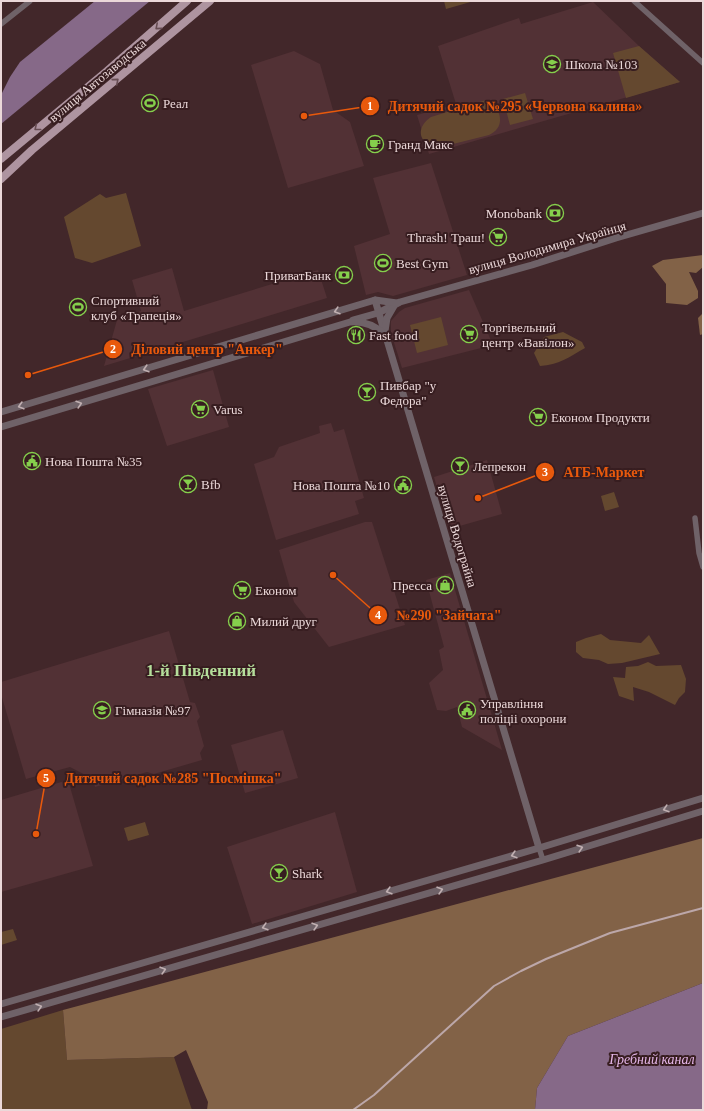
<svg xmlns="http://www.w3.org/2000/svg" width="704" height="1111" font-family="Georgia,serif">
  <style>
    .built { fill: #523135 }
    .green { fill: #64482f }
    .forest { fill: #826247 }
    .water { fill: #866988 }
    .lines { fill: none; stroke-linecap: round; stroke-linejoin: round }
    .minor { stroke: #6f6268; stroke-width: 5.5 }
    .tertiary { stroke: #6f6268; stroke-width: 7 }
    .primary { stroke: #ae94a0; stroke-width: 8 }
    .rail { stroke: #bca7a9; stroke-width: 2 }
    .oneway { stroke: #674d53 }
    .oneway2 { stroke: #c0afb1 }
    .labels { text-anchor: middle; stroke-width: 4; stroke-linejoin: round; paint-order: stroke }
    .poi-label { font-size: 13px; fill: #ebd8d9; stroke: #371d20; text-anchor: start }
    .street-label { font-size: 13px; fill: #ebd8d9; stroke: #371d20 }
    .water-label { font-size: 14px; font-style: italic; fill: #e5b6e9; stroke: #371d20 }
    .district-label { font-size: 17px; font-weight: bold; fill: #b5de9b; stroke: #371d20 }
    .leader { fill: none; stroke: #e8590c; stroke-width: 1.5 }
    .callout-dot { fill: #e8590c; stroke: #371d20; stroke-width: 1.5 }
    .mark-label { font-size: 12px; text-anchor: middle; font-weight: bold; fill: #fff }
    .callout-label { font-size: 14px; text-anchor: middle; font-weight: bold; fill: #e8590c; stroke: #371d20; stroke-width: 4; stroke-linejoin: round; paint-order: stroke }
  </style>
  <rect width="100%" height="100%" fill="#42272a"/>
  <g class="built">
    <polygon points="593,2 639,46 680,82 429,154 417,115 456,104 438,46 519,18 521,24"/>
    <polygon points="294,51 320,64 333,110 350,122 364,166 288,188 251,65"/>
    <polygon points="431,163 467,275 393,296 378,292 366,295 354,246 390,234 373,178"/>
    <polygon points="172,268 184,311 318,270 327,298 104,366 117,320 141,311 132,280"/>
    <polygon points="469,290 493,345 402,368 391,333 391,321 399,312 405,308"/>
    <polygon points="213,370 229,427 167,446 148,389"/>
    <polygon points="331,423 334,432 344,429 364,498 355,501 359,514 276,540 254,464 274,457 279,447 320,433 319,426"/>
    <polygon points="487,460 502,514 449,529 434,477"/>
    <polygon points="365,522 372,522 405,625 329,647 294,602 279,550"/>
    <polygon points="450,573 502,750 462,727 457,707 446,711 437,710 429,683 443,670 439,650 444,647 426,580"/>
    <polygon points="169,631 190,702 195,703 200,717 197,721 204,746 200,753 202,760 154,774 147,772 95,787 93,779 70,767 26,779 1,694 1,682"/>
    <polygon points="283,730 298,778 245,793 231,745"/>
    <polygon points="68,780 93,866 1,892 1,800"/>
    <polygon points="335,812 357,892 252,924 227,847"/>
  </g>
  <g class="green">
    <polygon points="444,1 474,1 446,9"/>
    <polygon points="639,46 680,82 626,98 613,53"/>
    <polygon points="525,93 533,119 510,125 503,99"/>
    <path d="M486,100L493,103C502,114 504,128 489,135L437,148C433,147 428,145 425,142C416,133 423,122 431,117Z"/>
    <polygon points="126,193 141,246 92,263 75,258 64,217 100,194 106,198"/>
    <polygon points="441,317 448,345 417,353 410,325"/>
    <path d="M563,332L582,342L585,348C569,357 559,365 540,366L534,353L544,337Z"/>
    <polygon points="614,492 619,507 605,511 601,496"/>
    <polygon points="601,634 610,640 641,643 649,635 660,654 622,663 608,664 599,660 583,658 576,652 576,642 586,638"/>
    <polygon points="648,662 656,666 681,665 686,679 685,692 679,698 675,705 649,692 633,687 634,701 619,696 613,677 625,678 626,667 638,666"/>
    <polygon points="145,822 149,835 128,841 124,828"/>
    <polygon points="13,929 17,940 1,945 1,932"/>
    <polygon points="63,1010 67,1060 174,1057 192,1110 1,1110 1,1029"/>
  </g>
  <g class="forest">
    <polygon points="703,255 703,267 696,273 689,272 698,291 698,298 687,305 666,303 666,284 652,266 663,260"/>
    <polygon points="703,313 703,334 700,335 698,318"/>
    <polygon points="703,838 703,983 568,1036 537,1088 535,1110 207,1110 208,1102 186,1050 174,1057 67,1060 63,1010"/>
  </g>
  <g class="water">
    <polygon points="95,1 150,1 1,124 1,95 10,77 20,62"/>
    <polygon points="703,983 703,1110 535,1110 537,1088 568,1036"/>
  </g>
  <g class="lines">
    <g class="minor">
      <polyline points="634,1 703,63"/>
      <polyline points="1,24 30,1"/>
      <polyline points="695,518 699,553 703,567"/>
      <polyline points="539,848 543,860"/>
    </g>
    <g class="tertiary">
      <polyline points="375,300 539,848"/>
      <polyline points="353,320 378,313 400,302 532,265 616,238 703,213"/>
      <polyline points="385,331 387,318 394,306"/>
      <polyline points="1,412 375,300 397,303"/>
      <path d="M1,427L350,322C363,321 374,325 384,334"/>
      <polyline points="1,1004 539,848 703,798"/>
      <polyline points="1,1017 543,860 703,811"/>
    </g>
    <g class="primary">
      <polyline points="1,159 107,71 187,1"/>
      <polyline points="1,179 32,150 210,1"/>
    </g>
    <polyline class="rail" points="353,1110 374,1095 494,986 521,971 546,959 610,933 703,908"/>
  </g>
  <defs><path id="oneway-chevron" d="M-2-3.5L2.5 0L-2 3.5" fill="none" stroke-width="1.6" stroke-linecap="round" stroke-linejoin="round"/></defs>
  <g class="oneway">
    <use href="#oneway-chevron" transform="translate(158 27) rotate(139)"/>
    <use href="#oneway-chevron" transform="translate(116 81) rotate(-40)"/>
    <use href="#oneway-chevron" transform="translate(37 128) rotate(141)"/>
  </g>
  <g class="oneway2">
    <use href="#oneway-chevron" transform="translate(337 311) rotate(163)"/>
    <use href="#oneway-chevron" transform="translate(146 369) rotate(163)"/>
    <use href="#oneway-chevron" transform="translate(79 404) rotate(-17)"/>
    <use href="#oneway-chevron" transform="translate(21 406) rotate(164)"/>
    <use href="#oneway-chevron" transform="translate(666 809) rotate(163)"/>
    <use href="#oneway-chevron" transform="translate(580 848) rotate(-17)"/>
    <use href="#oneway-chevron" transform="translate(514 855) rotate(164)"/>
    <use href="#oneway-chevron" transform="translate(440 890) rotate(-16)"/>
    <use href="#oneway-chevron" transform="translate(389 891) rotate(164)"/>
    <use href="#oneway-chevron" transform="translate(315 926) rotate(-16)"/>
    <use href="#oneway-chevron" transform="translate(265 927) rotate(164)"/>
    <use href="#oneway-chevron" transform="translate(163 970) rotate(-16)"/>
    <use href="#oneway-chevron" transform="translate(39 1007) rotate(-16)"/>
  </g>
  <defs>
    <g id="school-ring" transform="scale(0.9)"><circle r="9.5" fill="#371d20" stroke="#85cf4c" stroke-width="1.5"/><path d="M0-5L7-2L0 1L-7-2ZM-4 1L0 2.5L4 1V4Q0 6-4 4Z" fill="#85cf4c"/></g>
    <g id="stadium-ring" transform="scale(0.9)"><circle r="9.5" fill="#371d20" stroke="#85cf4c" stroke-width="1.5"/><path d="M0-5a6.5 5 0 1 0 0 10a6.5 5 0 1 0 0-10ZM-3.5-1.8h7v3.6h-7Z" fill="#85cf4c"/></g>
    <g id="cafe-ring" transform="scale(0.9)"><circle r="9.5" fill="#371d20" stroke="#85cf4c" stroke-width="1.5"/><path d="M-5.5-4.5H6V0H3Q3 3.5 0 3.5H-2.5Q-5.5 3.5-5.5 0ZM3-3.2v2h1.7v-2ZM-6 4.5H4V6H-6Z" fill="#85cf4c"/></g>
    <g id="bank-ring" transform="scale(0.9)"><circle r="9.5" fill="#371d20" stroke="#85cf4c" stroke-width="1.5"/><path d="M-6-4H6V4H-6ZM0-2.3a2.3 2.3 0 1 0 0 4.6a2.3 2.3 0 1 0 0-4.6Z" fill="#85cf4c"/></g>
    <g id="supermarket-ring" transform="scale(0.9)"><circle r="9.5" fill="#371d20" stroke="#85cf4c" stroke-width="1.5"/><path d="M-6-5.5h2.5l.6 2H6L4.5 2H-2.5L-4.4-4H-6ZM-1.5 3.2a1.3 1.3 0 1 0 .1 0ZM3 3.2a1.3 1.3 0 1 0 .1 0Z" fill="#85cf4c"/></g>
    <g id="restaurant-ring" transform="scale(0.9)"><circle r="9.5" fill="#371d20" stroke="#85cf4c" stroke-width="1.5"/><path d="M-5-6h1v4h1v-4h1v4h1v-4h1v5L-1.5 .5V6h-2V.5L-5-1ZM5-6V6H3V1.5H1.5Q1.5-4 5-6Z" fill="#85cf4c"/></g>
    <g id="bar-ring" transform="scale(0.9)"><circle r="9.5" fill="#371d20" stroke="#85cf4c" stroke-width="1.5"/><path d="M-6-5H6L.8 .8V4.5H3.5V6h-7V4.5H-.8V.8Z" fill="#85cf4c"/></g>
    <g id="civic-ring" transform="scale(0.9)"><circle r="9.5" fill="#371d20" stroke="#85cf4c" stroke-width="1.5"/><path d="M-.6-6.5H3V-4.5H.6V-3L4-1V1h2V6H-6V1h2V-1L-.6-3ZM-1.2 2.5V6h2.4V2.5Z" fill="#85cf4c"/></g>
    <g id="shop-ring" transform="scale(0.9)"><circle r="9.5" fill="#371d20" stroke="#85cf4c" stroke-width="1.5"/><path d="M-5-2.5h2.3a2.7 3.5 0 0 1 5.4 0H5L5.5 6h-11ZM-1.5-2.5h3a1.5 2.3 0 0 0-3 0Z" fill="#85cf4c"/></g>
  </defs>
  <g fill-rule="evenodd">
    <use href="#school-ring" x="552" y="64"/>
    <use href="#stadium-ring" x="150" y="103"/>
    <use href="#cafe-ring" x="375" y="144"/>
    <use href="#bank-ring" x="555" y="213"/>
    <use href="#supermarket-ring" x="498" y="237"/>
    <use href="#stadium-ring" x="383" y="263"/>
    <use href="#bank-ring" x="344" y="275"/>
    <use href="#stadium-ring" x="78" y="307"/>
    <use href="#supermarket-ring" x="469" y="334"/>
    <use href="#restaurant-ring" x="356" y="335"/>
    <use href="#bar-ring" x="367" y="392"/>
    <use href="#supermarket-ring" x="200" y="409"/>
    <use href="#supermarket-ring" x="538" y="417"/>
    <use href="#civic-ring" x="32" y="461"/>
    <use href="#bar-ring" x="460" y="466"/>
    <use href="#bar-ring" x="188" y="484"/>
    <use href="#civic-ring" x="403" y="485"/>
    <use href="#shop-ring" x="445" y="585"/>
    <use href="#supermarket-ring" x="242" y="590"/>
    <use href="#shop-ring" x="237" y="621"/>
    <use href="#school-ring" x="102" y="710"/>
    <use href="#civic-ring" x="467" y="710"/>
    <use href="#bar-ring" x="279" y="873"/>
  </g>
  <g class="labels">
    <g class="poi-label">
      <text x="565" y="69">Школа №103</text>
      <text x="163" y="108">Реал</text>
      <text x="388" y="149">Гранд Макс</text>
      <text x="542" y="218" text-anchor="end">Monobank</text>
      <text x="485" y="242" text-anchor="end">Thrash! Траш!</text>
      <text x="396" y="268">Best Gym</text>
      <text x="331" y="280" text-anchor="end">ПриватБанк</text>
      <text x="91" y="305">Спортивний<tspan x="91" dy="15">клуб «Трапеція»</tspan></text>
      <text x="482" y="332">Торгівельний<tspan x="482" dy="15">центр «Вавілон»</tspan></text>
      <text x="369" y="340">Fast food</text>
      <text x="380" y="390">Пивбар "у<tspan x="380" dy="15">Федора"</tspan></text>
      <text x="213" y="414">Varus</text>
      <text x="551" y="422">Економ Продукти</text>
      <text x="45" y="466">Нова Пошта №35</text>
      <text x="473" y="471">Лепрекон</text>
      <text x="201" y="489">Bfb</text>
      <text x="390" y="490" text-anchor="end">Нова Пошта №10</text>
      <text x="432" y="590" text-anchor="end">Пресса</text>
      <text x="255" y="595">Економ</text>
      <text x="250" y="626">Милий друг</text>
      <text x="480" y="708">Управлiння<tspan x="480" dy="15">полiцii охорони</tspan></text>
      <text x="115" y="715">Гімназія №97</text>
      <text x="292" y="878">Shark</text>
    </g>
    <g class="street-label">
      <text transform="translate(97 80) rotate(-40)" y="5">вулиця Автозаводська</text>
      <text transform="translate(547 247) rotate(-16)" y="5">вулиця Володимира Українця</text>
      <text transform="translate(458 536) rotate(73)" y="5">вулиця Водограйна</text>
    </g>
    <g class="water-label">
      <text x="652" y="1064">Гребний канал</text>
    </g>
    <g class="district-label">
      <text x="201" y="676">1-й Південний</text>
    </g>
  </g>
  <path class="leader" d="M304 116L370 106M28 375L113 349M478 498L545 472M333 575L378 615M36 834L46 778"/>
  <g class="callout-dot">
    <circle cx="304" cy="116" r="4"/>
    <circle cx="28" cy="375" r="4"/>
    <circle cx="478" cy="498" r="4"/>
    <circle cx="333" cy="575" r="4"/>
    <circle cx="36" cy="834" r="4"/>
    <circle cx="370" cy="106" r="10"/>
    <circle cx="113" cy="349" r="10"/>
    <circle cx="545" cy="472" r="10"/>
    <circle cx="378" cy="615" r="10"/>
    <circle cx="46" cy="778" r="10"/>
  </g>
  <g class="mark-label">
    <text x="370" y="110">1</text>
    <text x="113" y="353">2</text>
    <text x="545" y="476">3</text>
    <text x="378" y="619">4</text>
    <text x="46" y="782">5</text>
  </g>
  <g class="callout-label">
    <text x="515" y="111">Дитячий садок №295 «Червона калина»</text>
    <text x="207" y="354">Діловий центр "Анкер"</text>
    <text x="604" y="477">АТБ-Маркет</text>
    <text x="449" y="620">№290 "Зайчата"</text>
    <text x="173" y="783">Дитячий садок №285 "Посмішка"</text>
  </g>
  <rect width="704" height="1111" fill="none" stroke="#ebd8d9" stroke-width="4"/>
</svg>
